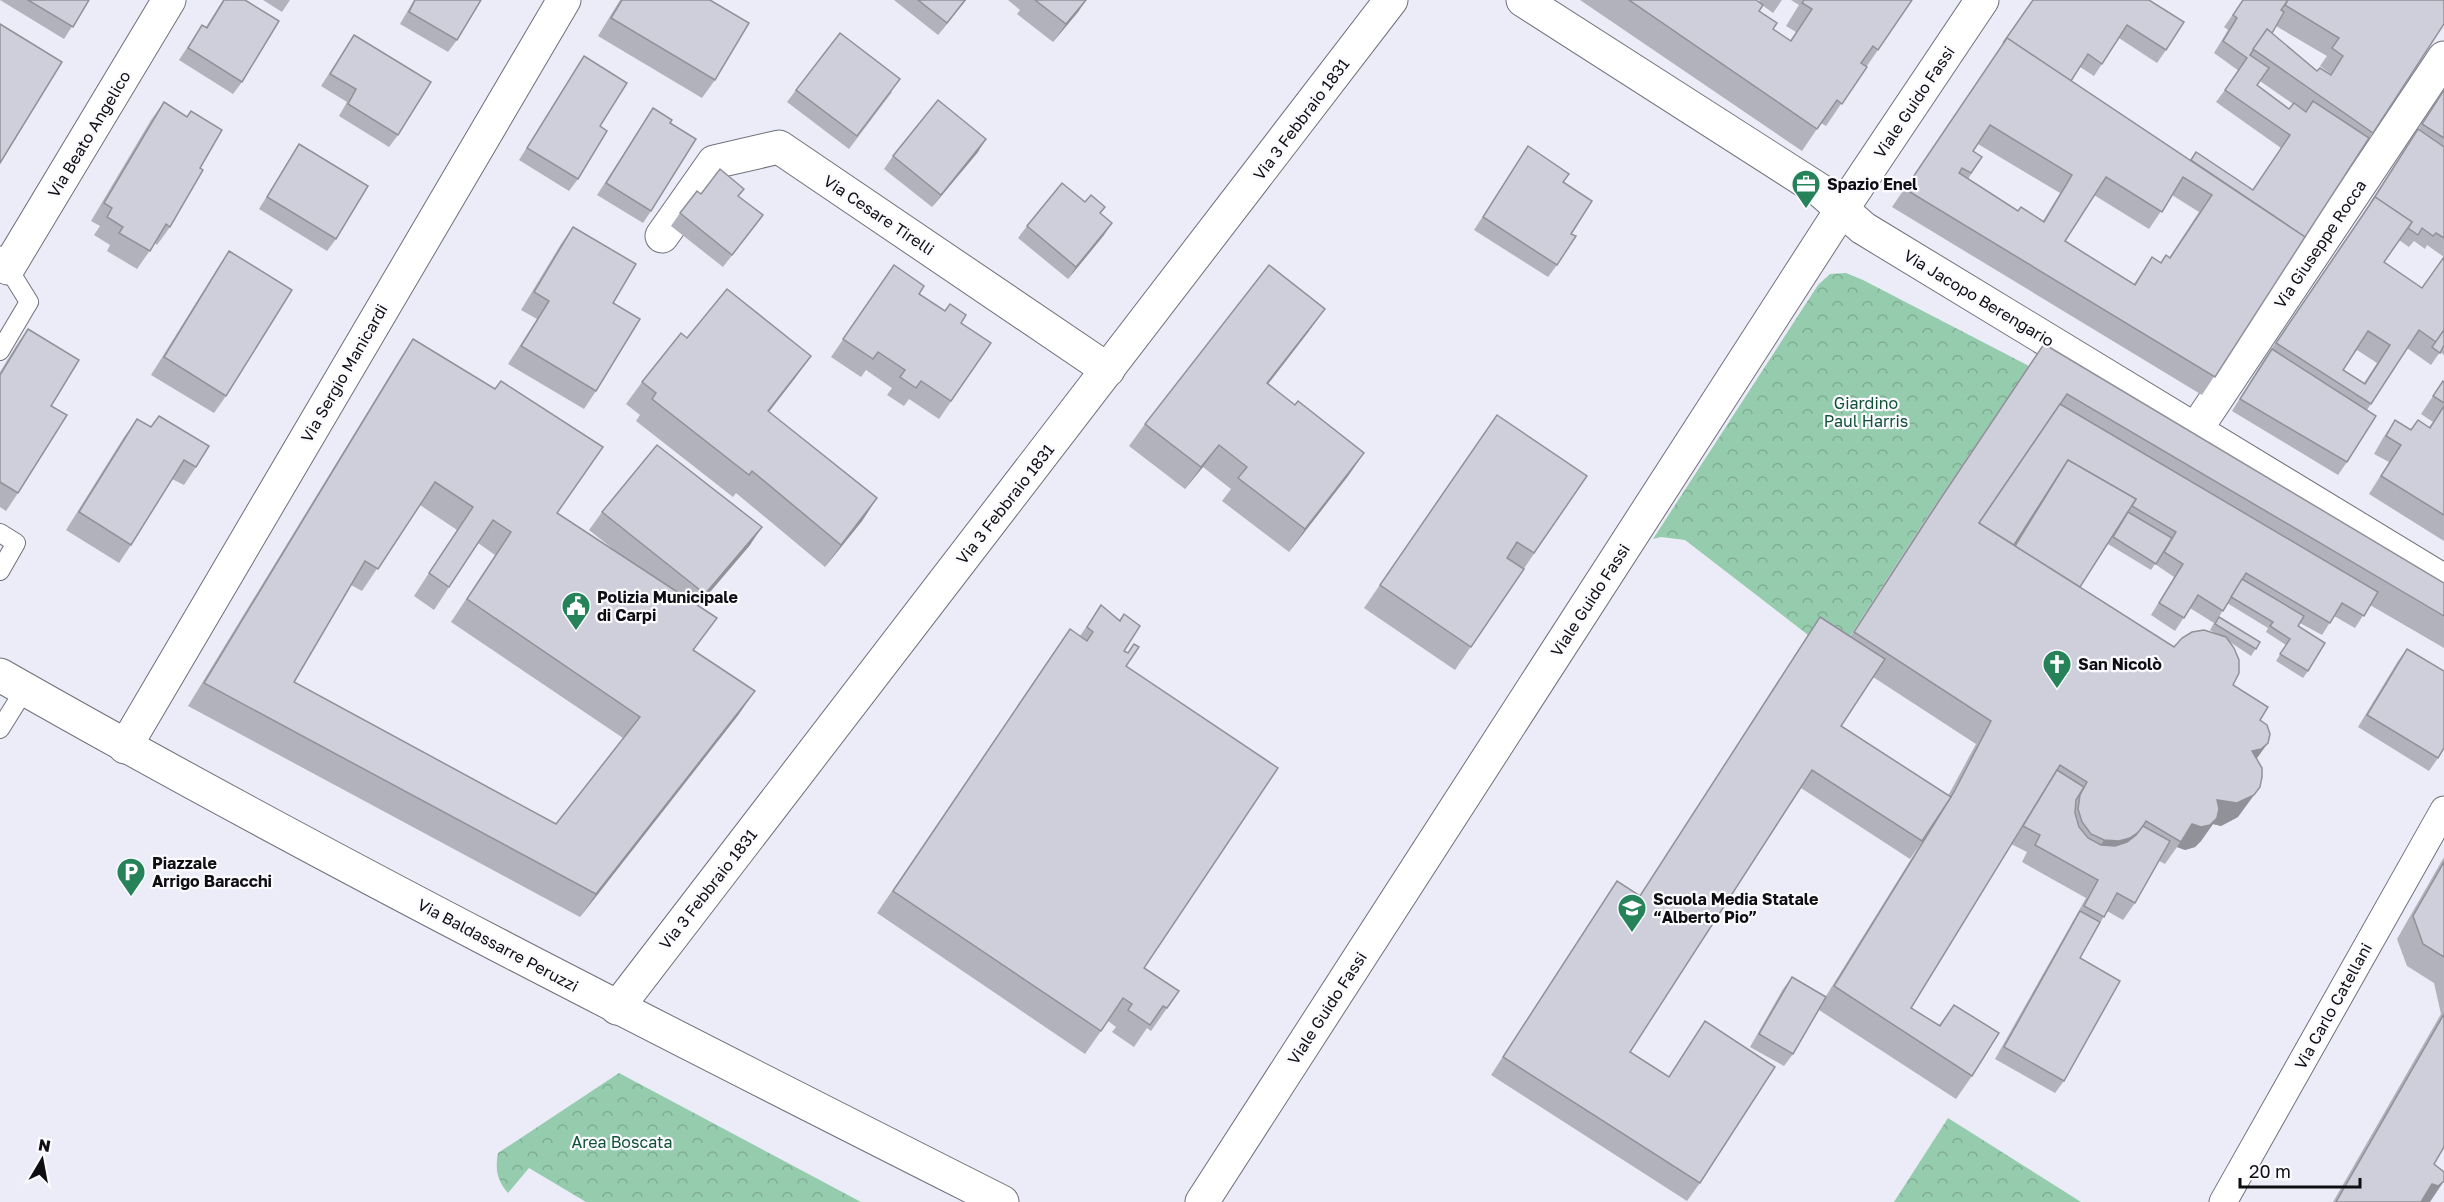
<svg xmlns="http://www.w3.org/2000/svg" width="2444" height="1202" font-family="'Golos Text',sans-serif">
  <style>
    .forest { fill: url(#forest-crowns) }
    .lines { fill: none; stroke-linecap: round; stroke-linejoin: round }
    .service-casing { stroke: #6f707a; stroke-width: 20 }
    .pedestrian-casing { stroke: #6f707a; stroke-width: 29 }
    .minor-casing { stroke: #6f707a; stroke-width: 35 }
    .tertiary-casing { stroke: #6f707a; stroke-width: 35 }
    .service { stroke: #fff; stroke-width: 18 }
    .pedestrian { stroke: #fff; stroke-width: 27 }
    .minor { stroke: #fff; stroke-width: 33 }
    .tertiary { stroke: #fff; stroke-width: 33 }
    .wall { fill: #b1b2bb; fill-rule: evenodd }
    .shaded-wall { fill: #909199 }
    .building { fill: #cecfda; stroke: #909199; stroke-width: 1.5; fill-rule: evenodd }
    .labels { text-anchor: middle; stroke-width: 4.5; stroke-linejoin: round; paint-order: stroke }
    .street-label { font-size: 16px; fill: #0f0f13; stroke: #fafaff }
    .poi-label { font-size: 16px; font-weight: bold; fill: #0f0f13; stroke: #fafaff; text-anchor: start }
    .park-label { font-size: 16px; fill: #105236; stroke: #fafaff }
  </style>
  <defs>
    <pattern id="forest-crowns" width="20" height="18" patternUnits="userSpaceOnUse" patternTransform="scale(1.5)"><rect width="20" height="18" fill="#95ccad"/><path d="M2 6a3 3 0 1 1 6 0M12 15a3 3 0 1 1 6 0" fill="none" stroke="#7fae94"/></pattern>
  </defs>
  <rect width="100%" height="100%" fill="#ebecf7"/>
  <g class="forest">
    <polygon points="1846,273 1863,280 2029,366 1925,520 1838,655 1808,635 1685,540 1661,537 1653,539 1818,285 1830,274"/>
    <path d="M619,1073L861,1202H586L529,1168L508,1193C497,1180 495,1170 498,1153Z"/>
    <polygon points="1948,1118 2081,1202 1894,1202"/>
  </g>
  <g class="lines">
    <g class="service-casing">
      <g id="service">
        <polyline points="0,351 29,302 8,268"/>
        <polyline points="0,533 16,543 0,571"/>
        <polyline points="0,729 25,689"/>
      </g>
    </g>
    <g class="pedestrian-casing">
      <polyline id="pedestrian" points="2223,1202 2444,810"/>
    </g>
    <g class="minor-casing">
      <g id="minor">
        <polyline points="1523,0 1821,191 1863,228 2444,581"/>
        <polyline points="662,236 714,162 779,147 1108,370"/>
        <polyline points="0,263 8,268 169,0"/>
        <polyline points="2196,429 2444,58"/>
        <polyline points="125,747 564,0"/>
        <polyline points="1202,1202 1842,209 1982,0"/>
      </g>
    </g>
    <g class="tertiary-casing">
      <g id="tertiary">
        <path d="M0,675C328,862 665,1032 1002,1202"/>
        <polyline points="617,1008 1391,0"/>
      </g>
    </g>
    <use href="#service" class="service"/>
    <use href="#pedestrian" class="pedestrian"/>
    <use href="#minor" class="minor"/>
    <use href="#tertiary" class="tertiary"/>
  </g>
  <g class="wall">
    <polygon points="0,0 89,0 64,39"/>
    <polygon points="223,0 245,0 242,82 233,94 179,60 202,25 206,27"/>
    <polygon points="263,0 290,0 282,12"/>
    <polygon points="414,0 481,0 457,40 448,52 400,24"/>
    <polygon points="620,0 710,0 715,80 702,98 598,36"/>
    <polygon points="894,0 966,0 938,35"/>
    <polygon points="1008,0 1086,0 1078,12 1053,42 1017,14 1020,10"/>
    <polygon points="1580,0 1756,0 1760,2 1759,0 1782,0 1773,13 1762,5 1759,11 1773,29 1790,41 1796,32 1786,26 1799,5 1791,0 1912,0 1826,126 1821,123 1802,151"/>
    <path d="M2033,0H2149L2166,50L2157,63L2119,38L2094,76L2080,67L2071,81L2190,160L2196,152L2253,190L2281,148L2216,102L2239,71L2214,53L2228,30L2224,27L2243,0L2444,24L2202,395L1892,207ZM2276,26L2327,56L2320,66L2331,74L2330,75L2317,71L2272,33ZM2260,81L2293,104L2289,109L2257,85ZM1978,144L2060,193L2043,221L2018,211L1968,179L1982,157L1973,151ZM2094,195L2149,229L2172,195L2199,212L2169,258L2161,262L2152,257L2134,284L2065,241Z"/>
    <polygon points="354,35 398,135 389,147 339,116 347,102 321,86"/>
    <polygon points="584,56 600,126 578,179 569,191 519,160"/>
    <path d="M2444,89V257L2427,245L2425,249L2414,241L2409,247L2399,240L2384,262L2422,288L2444,257V355L2440,352L2431,365L2407,348L2367,410L2347,462L2338,475L2232,411L2263,361L2362,215ZM2357,350L2377,363L2364,383L2343,370Z"/>
    <polygon points="796,90 892,92 849,149 787,102"/>
    <polygon points="164,102 200,168 170,227 157,245 155,243 137,269 107,251 110,245 94,235 100,226 91,221 151,120"/>
    <polygon points="653,108 670,123 651,211 643,223 597,195"/>
    <polygon points="299,144 336,239 327,251 259,209"/>
    <polygon points="1528,146 1571,234 1557,265 1548,277 1474,230"/>
    <polygon points="978,152 932,207 884,169 893,156"/>
    <polygon points="701,194 739,196 754,227 723,267 671,226 680,213"/>
    <polygon points="1085,202 1101,214 1104,235 1068,279 1018,238 1027,226"/>
    <polygon points="573,227 613,303 596,391 584,409 508,364 537,319 521,310 561,244"/>
    <polygon points="229,251 226,396 214,413 151,375 217,269"/>
    <polygon points="894,265 919,294 991,343 939,419 909,399 904,406 887,395 892,388 866,370 861,377 831,357"/>
    <polygon points="28,329 51,406 18,493 6,511 0,507 0,372 16,346"/>
    <polygon points="1309,331 1268,384 1295,405 1364,453 1348,476 1289,552 1222,501 1231,489 1203,467 1185,489 1129,446 1145,424"/>
    <polygon points="687,338 795,378 769,412 877,498 862,521 825,567 736,493 733,497 636,421 640,415 626,404 642,382"/>
    <path d="M413,339L557,513L618,553L589,530L602,512L750,545L698,606L694,650L739,714L580,917L188,706L398,362ZM420,505L457,530L414,596L434,610L478,543L495,555L451,622L623,738L556,824L294,682L351,585L362,591Z"/>
    <path d="M2044,344L2444,583V648L2370,605L2355,628L2334,616L2322,635L2300,623L2298,626L2308,671L2303,678L2276,661L2286,645L2266,632L2268,628L2227,603L2219,617L2260,642L2251,656L2230,642L2233,685L2260,720L2256,759L2238,817L2221,826L2213,824L2201,841L2195,847L2185,850L2177,847L2165,864L2159,861L2135,903L2123,920L2107,911L2080,958L2064,1081L2055,1093L1995,1059L2086,898L2022,862L2027,852L2011,844L1911,1008L1939,1025L1954,1005L1972,1076L1956,1099L1819,1010L1793,1054L1784,1066L1750,1047L1783,989L1792,977L1826,996L1921,843L1910,859L1801,788L1630,1052L1669,1077L1705,1021L1700,1183L1687,1201L1491,1075L1617,881L1640,896L1808,635L1820,617L1850,637L1925,520ZM2115,533L2108,544L2151,570L2155,564L2174,577L2151,615L2175,631L2190,608L2214,623L2210,630L2218,635L2174,647L2080,587ZM1873,677L1976,744L1948,796L1841,726Z"/>
    <polygon points="2443,381 2444,382 2444,541 2369,494 2389,462 2374,454 2383,438 2395,420 2411,430 2429,427 2433,422 2421,414"/>
    <polygon points="1497,415 1587,476 1455,670 1364,608"/>
    <polygon points="137,419 196,467 184,485 172,479 131,545 119,563 66,530 124,437"/>
    <polygon points="1101,605 1119,620 1124,614 1124,651 1126,666 1144,968 1179,991 1151,1031 1147,1028 1134,1047 1112,1032 1116,1027 1108,1021 1085,1054 877,913 1054,652 1080,636"/>
    <polygon points="2407,649 2438,758 2429,771 2358,727 2398,661"/>
    <polygon points="2444,857 2444,1147 2434,1164 2430,1202 2333,1202 2441,1014 2434,983 2407,966 2397,939"/>
  </g>
  <g class="shaded-wall">
    <polygon points="965,0 966,0 938,35 947,23"/>
    <polygon points="1086,0 1078,12 1053,42 1066,24"/>
    <polygon points="986,139 978,152 932,207 941,195"/>
    <polygon points="1112,223 1104,235 1068,279 1076,267"/>
    <polygon points="1325,309 1309,331 1251,406 1267,383"/>
    <polygon points="811,356 795,378 752,433 768,411"/>
    <polygon points="1219,445 1203,467 1185,489 1201,467"/>
    <polygon points="1364,453 1348,476 1289,552 1305,529"/>
    <polygon points="877,498 862,521 825,567 841,545"/>
    <polygon points="762,527 750,545 693,612 705,594"/>
    <polygon points="755,691 739,714 580,917 596,894"/>
    <polygon points="2268,743 2252,765 2252,751"/>
    <polygon points="2260,787 2238,817 2221,826 2213,824 2201,841 2195,847 2185,850 2177,847 2192,824 2217,800"/>
    <polygon points="2140,831 2124,853 2089,863 2104,840"/>
    <polygon points="2444,1181 2430,1202 2419,1202 2432,1184"/>
  </g>
  <g class="building">
    <polygon points="28,0 89,0 73,27"/>
    <polygon points="224,0 245,0 279,21 242,82 188,48 202,25 207,28"/>
    <polygon points="415,0 481,0 457,40 409,12"/>
    <polygon points="622,0 710,0 749,23 715,80 611,18"/>
    <polygon points="918,0 965,0 947,23"/>
    <polygon points="1035,0 1086,0 1066,24"/>
    <polygon points="1629,0 1756,0 1763,5 1759,11 1777,23 1773,29 1791,41 1812,9 1802,3 1804,0 1912,0 1878,50 1873,46 1861,63 1867,67 1842,104 1837,100 1817,129"/>
    <polygon points="2033,0 2149,0 2184,22 2166,50 2127,25 2102,64 2088,54 2071,81 2007,38 2003,43"/>
    <polygon points="2243,0 2288,0 2281,10 2284,12 2272,33 2267,29 2250,55 2269,68 2257,85 2289,109 2294,103 2306,112 2313,101 2369,138 2305,237 2191,160 2196,152 2253,190 2290,135 2225,90 2247,58 2223,41 2237,18 2233,15"/>
    <polygon points="2288,0 2444,0 2444,24 2373,133 2253,49 2267,29 2317,71 2320,68 2331,75 2343,56 2332,48 2339,38 2285,5"/>
    <polygon points="0,24 62,62 0,163"/>
    <polygon points="840,33 900,79 857,136 796,90"/>
    <polygon points="354,35 431,82 398,135 348,104 356,89 330,74"/>
    <path d="M2007,38L2305,237L2215,377L1905,189ZM1990,125L2072,175L2044,222L2021,207L2018,211L1959,173L1962,168L1971,173L1982,157L1973,151ZM2106,177L2162,212L2183,177L2212,195L2170,258L2166,255L2161,263L2152,257L2135,285L2065,241Z"/>
    <polygon points="584,56 627,83 600,126 607,131 578,179 527,148"/>
    <polygon points="2444,90 2444,138 2422,124"/>
    <polygon points="938,100 986,139 941,195 893,156"/>
    <polygon points="164,102 187,117 191,111 222,130 200,168 203,170 170,227 166,224 150,251 119,233 123,227 107,217 112,208 104,203"/>
    <polygon points="653,108 672,120 670,123 696,139 651,211 606,183"/>
    <polygon points="2418,129 2444,147 2444,238 2436,233 2433,236 2422,228 2418,235 2408,228 2412,222 2375,197 2371,203"/>
    <polygon points="299,144 368,186 336,239 267,197"/>
    <polygon points="1528,146 1569,174 1563,182 1592,201 1571,234 1576,236 1557,265 1483,217"/>
    <polygon points="720,169 744,189 738,196 763,215 732,255 680,213 697,191 701,194"/>
    <polygon points="1062,183 1085,202 1091,195 1105,207 1100,213 1112,223 1076,267 1027,226"/>
    <path d="M2375,197L2412,222L2384,262L2422,288L2444,257V330L2436,342L2419,330L2371,404L2276,343ZM2368,331L2390,345L2365,384L2343,370Z"/>
    <polygon points="573,227 636,264 613,303 640,319 596,391 521,346 549,301 534,292"/>
    <polygon points="229,251 292,290 226,396 164,357"/>
    <polygon points="894,265 924,286 919,294 945,311 950,304 966,315 961,323 991,343 951,401 921,381 916,388 900,377 905,370 878,352 873,359 843,339"/>
    <polygon points="1269,265 1325,309 1267,383 1295,405 1298,401 1364,453 1305,529 1238,478 1247,467 1219,445 1201,467 1145,424"/>
    <polygon points="727,289 811,356 768,411 877,498 841,545 752,471 749,475 652,399 656,393 642,382 681,333 687,338"/>
    <polygon points="28,329 79,360 51,406 67,415 18,493 0,482 0,375"/>
    <polygon points="2444,330 2444,345 2440,353 2432,347"/>
    <path d="M413,339L495,389L501,381L603,447L557,513L717,618L693,650L755,691L596,894L204,683ZM435,482L473,507L429,573L449,587L493,520L511,532L467,599L640,717L556,824L294,682L365,561L378,569Z"/>
    <polygon points="2044,344 2444,583 2444,616 2067,394 1979,523 2174,647 2182,638 2192,632 2204,630 2226,637 2234,648 2239,660 2239,673 2233,685 2268,707 2260,720 2267,725 2270,734 2268,743 2261,749 2252,751 2262,768 2262,777 2260,787 2254,795 2237,803 2217,800 2219,809 2217,818 2210,825 2201,827 2192,824 2181,842 2146,821 2140,831 2130,838 2119,841 2104,840 2091,834 2082,822 2078,809 2080,795 2087,782 2060,765 1911,1008 1940,1026 1954,1005 1999,1033 1972,1076 1834,986 1954,792 1991,721 1854,632 1941,498"/>
    <polygon points="2272,349 2376,416 2347,462 2240,399"/>
    <polygon points="2443,381 2444,382 2444,403 2433,396"/>
    <polygon points="2060,404 2378,592 2364,616 2342,603 2330,623 2246,573 2223,611 2198,595 2184,618 2159,603 2183,564 2164,552 2176,532 2132,506 2136,499 2068,460 2014,545 1979,523"/>
    <polygon points="2444,406 2444,515 2381,476 2401,445 2386,436 2395,420 2411,430 2418,420 2430,428"/>
    <polygon points="1497,415 1587,476 1534,553 1517,542 1507,558 1524,569 1471,647 1380,585"/>
    <polygon points="159,416 209,446 196,467 184,460 131,545 79,512 137,419 151,427"/>
    <polygon points="657,445 762,527 705,594 602,512"/>
    <polygon points="2068,460 2136,499 2080,587 2015,546"/>
    <polygon points="2128,512 2172,538 2156,564 2113,537"/>
    <polygon points="2242,579 2304,616 2298,626 2325,643 2308,671 2280,654 2290,639 2270,626 2273,622 2231,597"/>
    <polygon points="1101,605 1120,621 1124,614 1140,626 1124,651 1128,653 1134,644 1139,647 1126,666 1278,768 1144,968 1179,991 1167,1008 1163,1006 1150,1025 1128,1010 1132,1004 1123,998 1101,1031 893,891 1070,629 1087,641 1093,632 1087,627"/>
    <polygon points="1820,617 1885,659 1841,726 1951,797 1922,841 1812,770 1630,1052 1669,1077 1705,1021 1775,1067 1700,1183 1503,1057 1617,881 1640,896"/>
    <polygon points="2219,617 2260,642 2256,649 2215,624"/>
    <polygon points="2407,649 2444,671 2444,748 2438,758 2367,715"/>
    <polygon points="2057,770 2084,787 2076,800 2075,813 2079,827 2088,838 2101,845 2115,846 2127,842 2136,835 2143,826 2170,841 2135,903 2117,893 2104,917 2084,906 2098,880 2035,845 2040,835 2023,826"/>
    <polygon points="2444,862 2444,957 2423,944 2413,916"/>
    <polygon points="2080,911 2100,922 2080,958 2120,981 2064,1081 2004,1047"/>
    <polygon points="1792,977 1826,997 1793,1054 1759,1034"/>
    <polygon points="2444,1014 2444,1147 2434,1164 2444,1172 2444,1181 2438,1186 2432,1184 2421,1202 2336,1202"/>
  </g>
  <defs>
    <g id="office-pin" transform="scale(1.5)"><path d="M0 17L-7.5 6A9.5 9.5 0 1 1 7.5 6Z" fill="#268359" stroke="#fafaff"/><path d="M-6-3h4V-5.5h4V-3h4V5H-6ZM-1-4.5V-3h2v-1.5ZM-6 0V1H6V0Z" fill="#fff"/></g>
    <g id="civic-pin" transform="scale(1.5)"><path d="M0 17L-7.5 6A9.5 9.5 0 1 1 7.5 6Z" fill="#268359" stroke="#fafaff"/><path d="M-.6-6.5H3V-4.5H.6V-3L4-1V1h2V6H-6V1h2V-1L-.6-3ZM-1.2 2.5V6h2.4V2.5Z" fill="#fff"/></g>
    <g id="church-pin" transform="scale(1.5)"><path d="M0 17L-7.5 6A9.5 9.5 0 1 1 7.5 6Z" fill="#268359" stroke="#fafaff"/><path d="M-1.2-6h2.4v3.5h3.3v2.4h-3.3V6h-2.4V-.1h-3.3v-2.4h3.3Z" fill="#fff"/></g>
    <g id="parking-pin" transform="scale(1.5)"><path d="M0 17L-7.5 6A9.5 9.5 0 1 1 7.5 6Z" fill="#268359" stroke="#fafaff"/><path d="M-3.5-5.5H1a3.5 3.5 0 0 1 0 7H-1V5.5H-3.5ZM-1-3.4V-.6H.8a1.4 1.4 0 0 0 0-2.8Z" fill="#fff"/></g>
    <g id="school-pin" transform="scale(1.5)"><path d="M0 17L-7.5 6A9.5 9.5 0 1 1 7.5 6Z" fill="#268359" stroke="#fafaff"/><path d="M0-5L7-2L0 1L-7-2ZM-4 1L0 2.5L4 1V4Q0 6-4 4Z" fill="#fff"/></g>
  </defs>
  <g fill-rule="evenodd">
    <use href="#office-pin" x="1806" y="184"/>
    <use href="#civic-pin" x="576" y="606"/>
    <use href="#church-pin" x="2057" y="664"/>
    <use href="#parking-pin" x="131" y="872"/>
    <use href="#school-pin" x="1632" y="908"/>
  </g>
  <g class="labels">
    <g class="street-label">
      <text transform="translate(1914 102) rotate(-56)" y="6">Viale Guido Fassi</text>
      <text transform="translate(1301 119) rotate(-53)" y="6">Via 3 Febbraio 1831</text>
      <text transform="translate(89 134) rotate(-59)" y="6">Via Beato Angelico</text>
      <text transform="translate(879 215) rotate(34)" y="6">Via Cesare Tirelli</text>
      <text transform="translate(2320 244) rotate(-56)" y="6">Via Giuseppe Rocca</text>
      <text transform="translate(1979 298) rotate(31)" y="6">Via Jacopo Berengario</text>
      <text transform="translate(344 373) rotate(-60)" y="6">Via Sergio Manicardi</text>
      <text transform="translate(1005 504) rotate(-52)" y="6">Via 3 Febbraio 1831</text>
      <text transform="translate(1590 600) rotate(-57)" y="6">Viale Guido Fassi</text>
      <text transform="translate(708 889) rotate(-52)" y="6">Via 3 Febbraio 1831</text>
      <text transform="translate(498 945) rotate(28)" y="6">Via Baldassarre Peruzzi</text>
      <text transform="translate(2333 1006) rotate(-61)" y="6">Via Carlo Catellani</text>
      <text transform="translate(1327 1008) rotate(-57)" y="6">Viale Guido Fassi</text>
    </g>
    <g class="poi-label">
      <text x="1827" y="190">Spazio Enel</text>
      <text x="597" y="603">Polizia Municipale<tspan x="597" dy="18">di Carpi</tspan></text>
      <text x="2078" y="670">San Nicolò</text>
      <text x="152" y="869">Piazzale<tspan x="152" dy="18">Arrigo Baracchi</tspan></text>
      <text x="1653" y="905">Scuola Media Statale<tspan x="1653" dy="18">“Alberto Pio”</tspan></text>
    </g>
    <g class="park-label">
      <text x="1866" y="409">Giardino<tspan x="1866" dy="18">Paul Harris</tspan></text>
      <text x="622" y="1148">Area Boscata</text>
    </g>
  </g>
  <g transform="translate(42 1160) rotate(10)" stroke="#fafaff" stroke-width="4.5" paint-order="stroke">
  <path d="M0-4.5L10 22L0 15L-10 22Z" fill="#0f0f13"/>
  <text y="-9" font-size="16" font-weight="bold" text-anchor="middle" fill="#0f0f13">N</text>
  </g>
  <path d="M2240 1178v9h120v-9" fill="none" stroke="#0f0f13" stroke-width="3"/>
  <text x="2249" y="1178" font-size="18" fill="#0f0f13" stroke="#fafaff" stroke-width="4.5" paint-order="stroke">20 m</text>
</svg>
